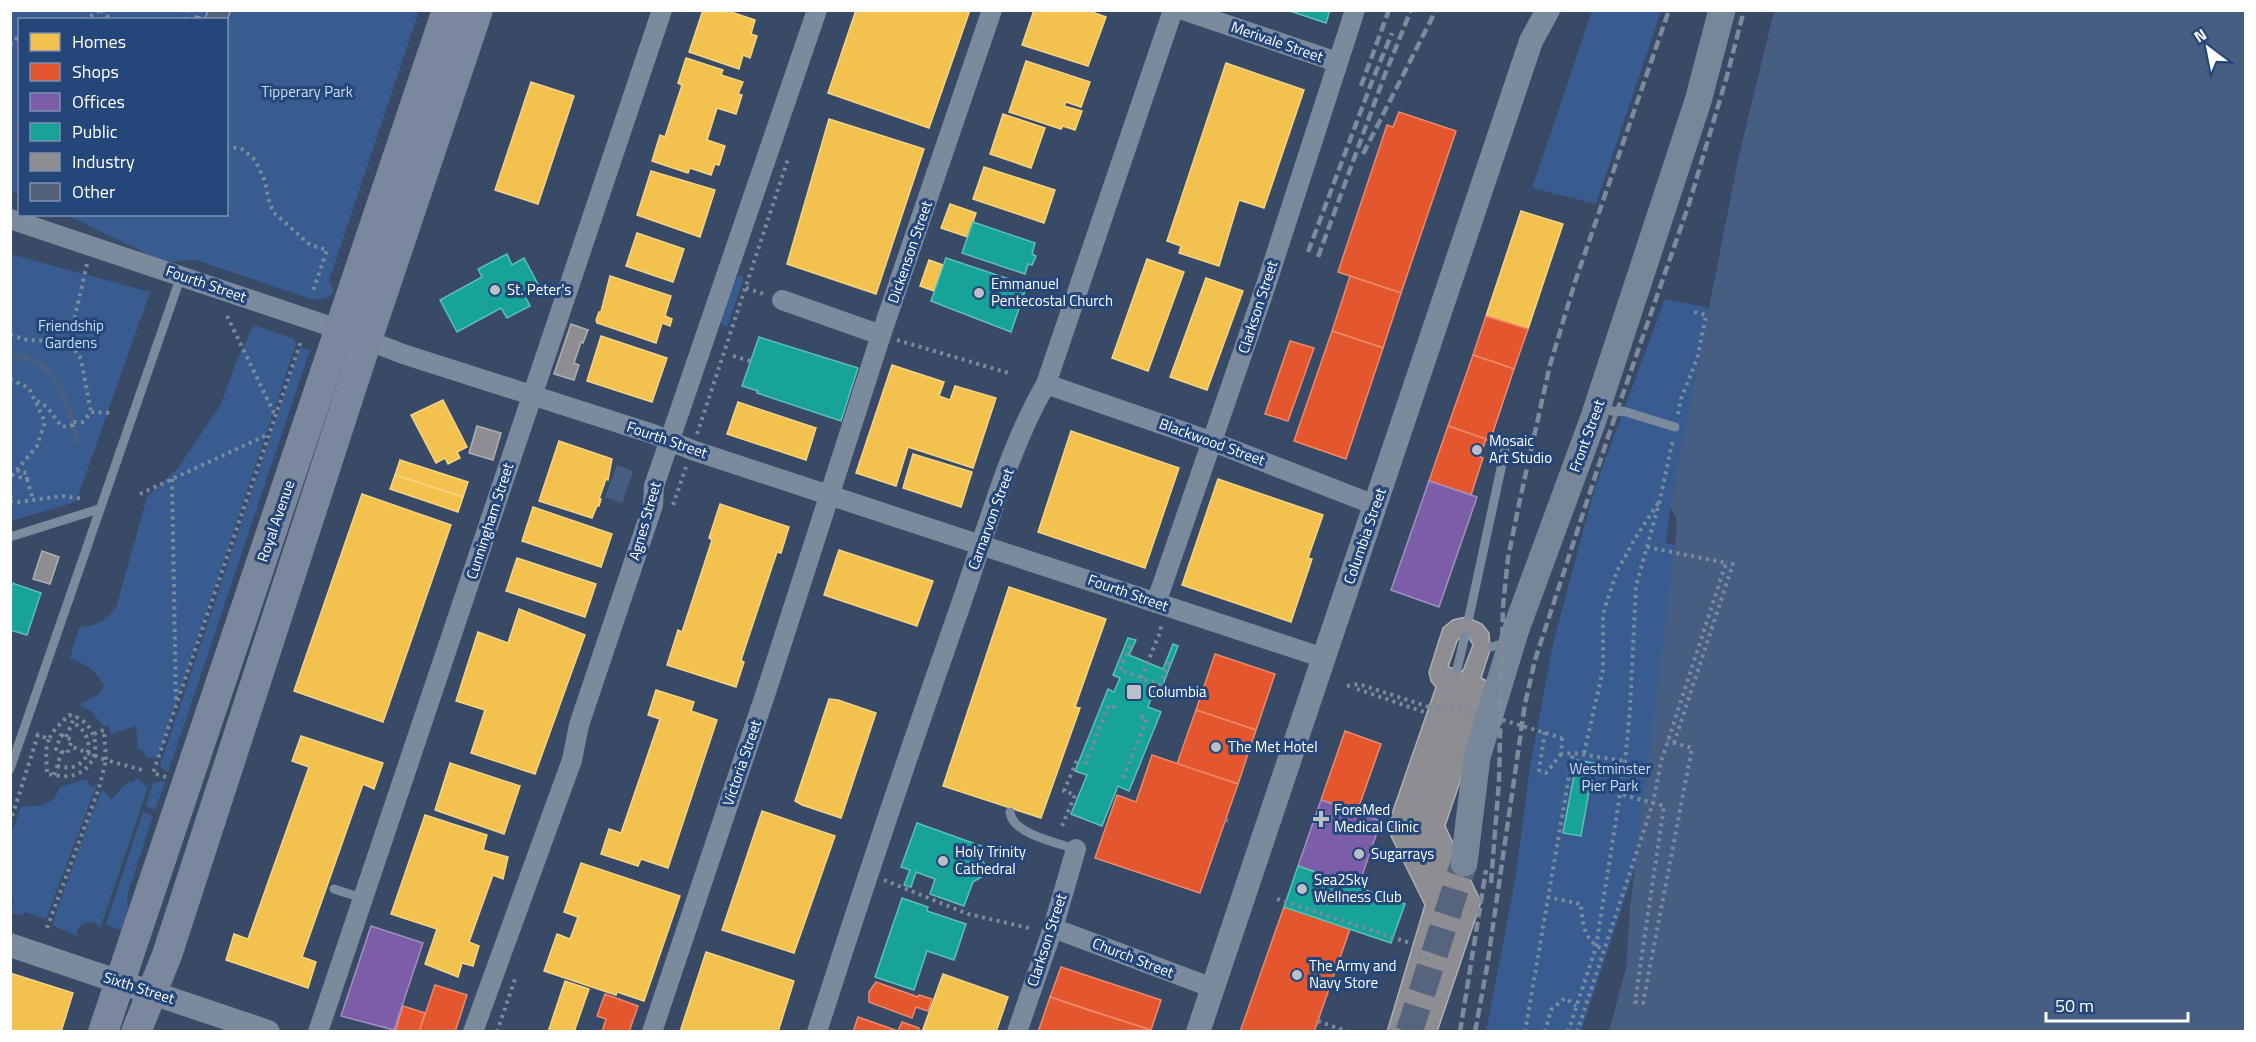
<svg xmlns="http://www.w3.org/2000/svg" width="2256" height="1042" font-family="'Titillium Web',sans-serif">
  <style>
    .green { fill: #385c90 }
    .water { fill: #465e82 }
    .homes { fill: #f2c14e; stroke: #f6d483; stroke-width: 1.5 }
    .shops { fill: #e4572e; stroke: #ec896d; stroke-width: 1.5 }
    .offices { fill: #7b5ea7; stroke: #a38ec1; stroke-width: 1.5 }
    .public { fill: #17a398; stroke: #5dbfb7; stroke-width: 1.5 }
    .industry { fill: #8d8d92; stroke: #afafb3; stroke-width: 1.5; fill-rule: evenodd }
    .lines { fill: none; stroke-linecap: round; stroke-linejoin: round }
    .stream { stroke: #465e82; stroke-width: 6 }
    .building { fill: #536278; stroke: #8f9bac; stroke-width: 1.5 }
    .secondary-tunnel { stroke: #56657d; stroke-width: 27; stroke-dasharray: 27 14; stroke-linecap: butt }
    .path { stroke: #7c8a9d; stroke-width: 4; stroke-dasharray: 3 4.5; stroke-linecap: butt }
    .service { stroke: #7c8a9d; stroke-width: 9 }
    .minor { stroke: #7c8a9d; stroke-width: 20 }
    .tertiary { stroke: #7c8a9d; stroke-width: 24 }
    .secondary { stroke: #788699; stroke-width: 27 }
    .primary { stroke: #7b879c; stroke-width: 30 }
    .rail { stroke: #7e8b9d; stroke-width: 4.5; stroke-dasharray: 10 4.5; stroke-linecap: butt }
    .path-bridge { stroke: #7c8a9d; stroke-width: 4; stroke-dasharray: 3 4.5; stroke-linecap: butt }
    .poi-dot { fill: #b9c0c9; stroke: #254679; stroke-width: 2 }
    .labels { text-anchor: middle; stroke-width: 6; stroke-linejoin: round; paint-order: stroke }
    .street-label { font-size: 15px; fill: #fff; stroke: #254679 }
    .park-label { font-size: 15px; fill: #c9dbf3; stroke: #254679 }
    .poi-label { font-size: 15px; fill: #fff; stroke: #254679; text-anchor: start }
  </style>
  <rect width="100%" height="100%" fill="#384a66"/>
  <g class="green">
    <path d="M10,11H419L329,281L334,290C329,300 321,300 311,299L196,260L167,262L151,256L67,215L226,214V20H20L19,194L10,191Z"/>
    <polygon points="1592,11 1661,11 1596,204 1532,188"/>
    <polygon points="10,254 150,292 76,502 11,521"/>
    <polygon points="738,275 744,277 727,327 724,326 719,319 732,281 735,281"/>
    <polygon points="1665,299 1710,308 1670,507 1666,543 1743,558 1636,865 1581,1031 1486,1032 1515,881 1530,767 1553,644 1594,490"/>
    <path d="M254,325L294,339L296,344L159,755L157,758L146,757L144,751L138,749L136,726L111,734L108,725L104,727L91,711L80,705L100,693L104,686C94,668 88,666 70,658L79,627C95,627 106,620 116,608L147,497L178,468L221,404L236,362Z"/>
    <polygon points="300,347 310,350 168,772 164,770 160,765"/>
    <polygon points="136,778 148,787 100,928 96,923 85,922 77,929 77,936 52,925 90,817 103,789 111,800 128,782 133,783"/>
    <path d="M87,779L90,786L96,787L46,919L25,912L22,916L11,913L14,901L10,892L11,836L21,806C38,808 54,805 60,787Z"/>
    <polygon points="161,781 165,782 155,810 146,806 153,783"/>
    <polygon points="143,812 153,816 127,896 128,914 122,931 106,924"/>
  </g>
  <g class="water">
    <polygon points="1774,11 2245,11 2245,1031 1609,1031 1626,968 1630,908 1677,528 1676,517 1670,507 1738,160"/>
    <polygon points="617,465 633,471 622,503 605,497"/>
  </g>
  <g class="homes">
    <polygon points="703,10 725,10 755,20 751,34 757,36 750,58 743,55 739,69 689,52"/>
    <polygon points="856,10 970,10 929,128 828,93"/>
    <polygon points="1034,10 1086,10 1106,17 1088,66 1022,45"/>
    <polygon points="686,58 723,70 721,75 743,82 738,94 742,95 736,114 717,108 707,140 725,146 719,165 715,164 711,175 690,168 688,173 652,161 660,135 665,137 682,85 678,83"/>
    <polygon points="1026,61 1090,82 1081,107 1066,102 1064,106 1082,111 1075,130 1063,126 1061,129 1009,112"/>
    <polygon points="1226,63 1304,90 1264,208 1239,200 1219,266 1179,253 1181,246 1167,241"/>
    <polygon points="531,82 574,96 538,204 495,190"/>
    <polygon points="1003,114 1045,128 1031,168 990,154"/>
    <polygon points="829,119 924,149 876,294 787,264"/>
    <polygon points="984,167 1055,190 1044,223 973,199"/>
    <polygon points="651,171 715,190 700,237 637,215"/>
    <polygon points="950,204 976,213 968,237 941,228"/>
    <polygon points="1521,211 1563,224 1528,329 1486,316"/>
    <polygon points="637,233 684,249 673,282 626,266"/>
    <polygon points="1147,259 1184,272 1148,371 1112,358"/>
    <polygon points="929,260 943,265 934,291 920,286"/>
    <polygon points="610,276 671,296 665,316 672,319 670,326 662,323 656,343 597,323 596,320 599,312 601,312"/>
    <polygon points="1206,278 1243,291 1207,390 1170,377"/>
    <polygon points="601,336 667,358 652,402 587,381"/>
    <polygon points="892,365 944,382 939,396 950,400 955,386 996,398 973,468 908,447 896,486 856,473"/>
    <polygon points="443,400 467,447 457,452 460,458 448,464 445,458 436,463 411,415"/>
    <polygon points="738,402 816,428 806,460 727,434"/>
    <polygon points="1071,431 1179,468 1145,568 1038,532"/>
    <polygon points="559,441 612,459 608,480 606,479 599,499 601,499 599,506 597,506 592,518 539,501"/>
    <polygon points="913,454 972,472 961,507 903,488"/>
    <polygon points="400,460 468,482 463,497 395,475"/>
    <polygon points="395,475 463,497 458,512 390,489"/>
    <polygon points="1218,479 1323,515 1308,558 1312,559 1291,622 1182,585"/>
    <polygon points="362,494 451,525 383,722 294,691"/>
    <polygon points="720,504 789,527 781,553 777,552 741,660 744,662 736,687 667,665 678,630 682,632 712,540 709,538"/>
    <polygon points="533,507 612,534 601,567 522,541"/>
    <polygon points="839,550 933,581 917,626 824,595"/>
    <polygon points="517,558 596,584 585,617 506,591"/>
    <polygon points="1009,587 1106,619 1075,707 1080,708 1041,818 943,786"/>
    <polygon points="519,609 585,635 535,774 471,753 485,710 456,701 478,632 508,643"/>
    <polygon points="656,690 694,702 691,711 717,720 668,868 641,859 638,866 601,854 609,829 621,833 660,719 648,715"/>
    <polygon points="829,699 838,700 876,713 841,818 802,805 795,801"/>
    <polygon points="301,736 383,763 374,789 363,784 302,957 316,962 308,988 226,960 234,934 248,939 309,767 292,761"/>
    <polygon points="450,763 520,786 504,834 435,810"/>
    <polygon points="762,811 835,836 794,953 722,930"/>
    <polygon points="425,815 487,835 483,850 508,857 503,879 493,875 469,942 479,946 473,966 462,963 458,977 425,964 437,929 391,914"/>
    <polygon points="581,863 680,896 644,1001 617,992 616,995 544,971 557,934 570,939 578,917 564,912"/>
    <polygon points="706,952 794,981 778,1032 680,1032"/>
    <polygon points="10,973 73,993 61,1032 10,1032"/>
    <polygon points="943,974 1008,997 996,1032 922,1032"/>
    <polygon points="565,981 589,989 574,1032 548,1032"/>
  </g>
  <g class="shops">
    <polygon points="1399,112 1456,131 1401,293 1338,272 1387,125 1393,127"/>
    <polygon points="1350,276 1401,293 1383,348 1332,331"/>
    <polygon points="1486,316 1528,329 1514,369 1473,355"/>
    <polygon points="1332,331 1383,348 1346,459 1294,441"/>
    <polygon points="1290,341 1314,348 1288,421 1265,414"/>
    <polygon points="1473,355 1514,369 1490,441 1448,426"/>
    <polygon points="1448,426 1486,439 1480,457 1483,458 1471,495 1429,481"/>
    <polygon points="1215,654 1275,674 1256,730 1196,710"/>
    <polygon points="1196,710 1256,730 1238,784 1177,764"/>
    <polygon points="1345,731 1381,744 1357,812 1321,800"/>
    <polygon points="1152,755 1238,784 1200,893 1095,858 1117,795 1136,802"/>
    <polygon points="1284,907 1350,929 1314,1032 1240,1032"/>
    <polygon points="1061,967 1161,1000 1151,1030 1050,997"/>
    <polygon points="876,982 918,997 919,995 932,999 928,1011 916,1007 912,1018 869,1002 869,992"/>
    <polygon points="435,985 467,995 455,1032 419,1032"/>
    <polygon points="605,994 638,1006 629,1032 602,1032 606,1019 597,1016"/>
    <polygon points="1050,997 1088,1010 1151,1030 1038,1032"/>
    <polygon points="403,1006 425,1013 419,1032 395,1032"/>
    <polygon points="858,1017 898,1031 902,1022 919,1028 918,1032 853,1032"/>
  </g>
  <g class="offices">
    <polygon points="1429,481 1477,497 1439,607 1391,590"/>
    <polygon points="1321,800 1381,821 1358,887 1298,866"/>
    <polygon points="371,926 423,943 394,1030 341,1016"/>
  </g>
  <g class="public">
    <polygon points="1287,10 1330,10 1326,23"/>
    <polygon points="973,222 1035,243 1032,254 1036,256 1032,265 1028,264 1025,274 962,253"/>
    <polygon points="507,254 512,265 524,258 539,286 524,294 530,306 507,318 501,308 457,332 440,300 482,277 478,269"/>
    <polygon points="946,258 1027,285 1011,332 931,301"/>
    <polygon points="759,337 858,368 841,421 757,393 758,391 742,386"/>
    <polygon points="12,583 41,593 27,635 10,630"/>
    <polygon points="1128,638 1136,640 1129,655 1163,669 1173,644 1178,646 1160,692 1154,690 1148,707 1161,712 1129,791 1118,786 1102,826 1071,814 1087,775 1075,771 1108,689 1114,692 1120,678 1113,675"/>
    <polygon points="1577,760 1594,763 1581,836 1563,833"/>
    <polygon points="917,823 984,847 980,856 986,867 983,876 973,882 964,906 930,894 935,879 916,872 911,887 904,885 910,870 901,867"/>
    <polygon points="1298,866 1405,904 1391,943 1284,907"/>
    <polygon points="902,898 928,907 927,911 966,924 954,960 927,951 914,990 875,977"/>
  </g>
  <g class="industry">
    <polygon points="571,324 588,330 583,343 581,342 574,363 579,365 574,380 554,374"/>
    <polygon points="477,426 501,433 493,460 469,453"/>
    <polygon points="42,551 59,557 50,584 33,579"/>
    <path d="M1466,617L1482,624L1489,633L1490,650L1481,678L1493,684L1445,826L1481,902L1437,1032H1387L1425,905L1387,828L1436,687L1431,681L1429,672L1443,628L1453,620ZM1463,636L1469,638L1473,645L1463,671L1448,667L1457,641Z"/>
  </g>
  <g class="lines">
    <path class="stream" d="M10,354C20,356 30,358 38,363C63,379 70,415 78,442"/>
  </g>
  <polygon class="building" points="208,10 231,10 226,23 226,20 195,20 196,16 205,19"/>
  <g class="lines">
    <polyline class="secondary-tunnel" points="1409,1032 1464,863"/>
    <g class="path">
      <polyline points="101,10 111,20"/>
      <polyline points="84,20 101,10"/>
      <polyline points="187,20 187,10"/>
      <polyline points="10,45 20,35"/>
      <polyline points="226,146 242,149 255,160 265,181 268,198 273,212 310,245 327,250 312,294"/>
      <polyline points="87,264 69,342 81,359 91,412"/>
      <polyline points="746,288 767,295"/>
      <polyline points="227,316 275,415"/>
      <polyline points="10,335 28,340 69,342"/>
      <polyline points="897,340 1012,374"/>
      <polyline points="733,356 750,361"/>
      <polyline points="10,379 29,388 45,422 37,446 10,478"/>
      <polyline points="37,401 47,407 62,427 73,425 72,422 83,422 91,412 112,413"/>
      <polyline points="1678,414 1681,399 1697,359 1706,315 1691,311"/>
      <polyline points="697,434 788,159"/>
      <polyline points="17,470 20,472 20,477 27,479 27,473 20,472"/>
      <polyline points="27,479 33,500"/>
      <polyline points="172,479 176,703"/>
      <polyline points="140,494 269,434"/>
      <polyline points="10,495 13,502"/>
      <polyline points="10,501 18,502 63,496 83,499"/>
      <polyline points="673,505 686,467"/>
      <polyline points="1647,547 1660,500 1673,439"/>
      <polyline points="1130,646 1120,670 1160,685 1170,661"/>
      <polyline points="1141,678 1161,630 1160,623"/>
      <polyline points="1347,686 1359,684 1429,707"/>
      <polyline points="1357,689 1427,713"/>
      <polyline points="1545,732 1539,770 1546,773 1561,754"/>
      <path d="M36,734L49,739L55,729L69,715C100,720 106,765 74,775C66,778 55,775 47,774L46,750L49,739"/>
      <polyline points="94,734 104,730 106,760 142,770"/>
      <polygon points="61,735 72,740 67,754 56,749"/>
      <polyline points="66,737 75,716"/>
      <polyline points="1562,738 1561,754 1573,753"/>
      <polyline points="1674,743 1733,564 1726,563"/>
      <polyline points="1584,753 1603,670 1603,614 1617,571 1636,537 1660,500"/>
      <polyline points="1085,764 1109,705 1116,708"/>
      <path d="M57,766C89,776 101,737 72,722"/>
      <polyline points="54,775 62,751"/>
      <polyline points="166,777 153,773 301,341"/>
      <polyline points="1123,778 1147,719 1140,716"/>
      <polyline points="1225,820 1228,821"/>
      <polyline points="10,823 38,735"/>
      <polyline points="1062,826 1075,795 1064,791 1077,760"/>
      <polyline points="884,880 968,914 1033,929"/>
      <path d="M1547,897L1581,904C1582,922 1584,943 1604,949"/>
      <polyline points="1277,899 1413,944"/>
      <polyline points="47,928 99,788 106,760 70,746"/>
      <polyline points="1418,956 1433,960"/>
      <polyline points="1318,1021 1349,1032"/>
      <polyline points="497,1032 516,976"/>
      <polyline points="1525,1032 1573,753 1625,761"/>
      <polyline points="1545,1032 1551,1010 1565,998 1576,1006"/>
      <polyline points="1568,1032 1596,947 1620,794 1664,806 1635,1002 1643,1003 1692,748 1668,741"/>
      <polyline points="1577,1032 1653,803 1661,762 1726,563 1647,547 1636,586 1630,709 1625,762 1620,794"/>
    </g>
    <g class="service">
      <polyline points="1599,408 1617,412 1623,411 1675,427"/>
      <polyline points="10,537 99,509"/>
      <polyline points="1469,617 1505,450"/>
      <polyline points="1491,647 1509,642"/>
      <polyline points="1457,669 1465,636"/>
      <polyline points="10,769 181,276"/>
      <path d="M1010,812C1012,834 1058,843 1076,849"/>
      <polyline points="334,889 362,898"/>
    </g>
    <g class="minor">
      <polyline points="1183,10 1337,62"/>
      <polyline points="10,219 341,330 403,354 653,434 692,450 1324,658"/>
      <polyline points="782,300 881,335"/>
      <polyline points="1046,384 1213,442 1375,505"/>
      <polyline points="1156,603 1266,285 1355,10"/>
      <polyline points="1053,928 1213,988"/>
      <polyline points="318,1032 662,10"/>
      <polyline points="473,1032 572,760 579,725 653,505 654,486 817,10"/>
      <polyline points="652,1032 767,689 881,335 992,10"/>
      <path d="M817,1032C863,888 911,746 961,604C986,533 1008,449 1046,384L1173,10"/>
      <polyline points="1017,1032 1053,928 1076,849"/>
    </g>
    <g class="tertiary">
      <polyline points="10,945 268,1032"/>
      <polyline points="1198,1032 1531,41 1548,10"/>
    </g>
    <polyline class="secondary" points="1464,863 1477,757 1516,629 1593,420 1698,101 1722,10"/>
    <g class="primary">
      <polyline points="103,1032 447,10"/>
      <polyline points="136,1032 167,955 367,340 478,10"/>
    </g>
    <g class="rail">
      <polyline points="1361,86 1389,10"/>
      <polyline points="1363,154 1436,10"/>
      <polyline points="1308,252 1371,84 1392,33"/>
      <polyline points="1318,257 1384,77 1411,10"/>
      <polyline points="1491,883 1499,781 1503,606 1508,558 1519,504 1550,365 1575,282 1669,10"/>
      <polyline points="1460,1032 1486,870"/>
      <polyline points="1475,1032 1487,967 1525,704 1535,660 1609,434 1689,204 1727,76 1744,10"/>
    </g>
    <g class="path-bridge">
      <polyline points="1429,707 1483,714 1562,738"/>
      <polyline points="1413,954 1418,956"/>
    </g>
  </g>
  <g class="poi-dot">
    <circle cx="495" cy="290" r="6"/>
    <circle cx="979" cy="293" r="6"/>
    <circle cx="1477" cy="450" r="6"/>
    <rect x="1126" y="684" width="16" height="16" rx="3"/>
    <circle cx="1216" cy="747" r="6"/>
    <path d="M1318 810h6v6h6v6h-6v6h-6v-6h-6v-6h6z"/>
    <circle cx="1359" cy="854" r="6"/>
    <circle cx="943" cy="861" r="6"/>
    <circle cx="1302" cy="889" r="6"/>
    <circle cx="1297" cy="975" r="6"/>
  </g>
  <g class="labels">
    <g class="street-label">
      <text transform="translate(1277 42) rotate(19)" y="5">Merivale Street</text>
      <text transform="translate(910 252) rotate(-71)" y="5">Dickenson Street</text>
      <text transform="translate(206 284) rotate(19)" y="5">Fourth Street</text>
      <text transform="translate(1258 307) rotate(-72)" y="5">Clarkson Street</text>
      <text transform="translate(1587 436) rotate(-70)" y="5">Front Street</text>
      <text transform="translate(667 440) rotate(19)" y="5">Fourth Street</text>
      <text transform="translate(1212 442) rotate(20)" y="5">Blackwood Street</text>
      <text transform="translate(991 519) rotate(-70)" y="5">Carnarvon Street</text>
      <text transform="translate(276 521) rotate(-71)" y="5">Royal Avenue</text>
      <text transform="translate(490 521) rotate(-72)" y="5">Cunningham Street</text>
      <text transform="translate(645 521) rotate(-74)" y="5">Agnes Street</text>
      <text transform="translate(1365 536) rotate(-71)" y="5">Columbia Street</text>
      <text transform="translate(1128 593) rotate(19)" y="5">Fourth Street</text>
      <text transform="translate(742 763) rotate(-71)" y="5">Victoria Street</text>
      <text transform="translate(1047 940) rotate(-72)" y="5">Clarkson Street</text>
      <text transform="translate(1133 958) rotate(21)" y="5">Church Street</text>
      <text transform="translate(139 988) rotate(18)" y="5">Sixth Street</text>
    </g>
    <g class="park-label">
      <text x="307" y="97">Tipperary Park</text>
      <text x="71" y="331">Friendship<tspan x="71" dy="17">Gardens</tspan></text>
      <text x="1610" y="774">Westminster<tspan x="1610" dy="17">Pier Park</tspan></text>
    </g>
    <g class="poi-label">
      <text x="991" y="289">Emmanuel<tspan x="991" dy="17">Pentecostal Church</tspan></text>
      <text x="507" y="295">St. Peter's</text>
      <text x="1489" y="446">Mosaic<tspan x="1489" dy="17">Art Studio</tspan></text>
      <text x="1148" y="697">Columbia</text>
      <text x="1228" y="752">The Met Hotel</text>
      <text x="1334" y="815">ForeMed<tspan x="1334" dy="17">Medical Clinic</tspan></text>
      <text x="955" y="857">Holy Trinity<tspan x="955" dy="17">Cathedral</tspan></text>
      <text x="1371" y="859">Sugarrays</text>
      <text x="1314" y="885">Sea2Sky<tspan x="1314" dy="17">Wellness Club</tspan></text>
      <text x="1309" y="971">The Army and<tspan x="1309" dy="17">Navy Store</tspan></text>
    </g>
  </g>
  <rect width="2256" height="1042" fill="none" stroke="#ffffff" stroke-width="24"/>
  <rect x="18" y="18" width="210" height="198" fill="#254679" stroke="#7c90af" stroke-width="1.5"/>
  <rect x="30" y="33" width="30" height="18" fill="#f2c14e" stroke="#7c90af" stroke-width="1.5"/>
  <text x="72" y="48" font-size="18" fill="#ffffff">Homes</text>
  <rect x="30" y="63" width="30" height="18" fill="#e4572e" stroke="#7c90af" stroke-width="1.5"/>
  <text x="72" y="78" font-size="18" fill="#ffffff">Shops</text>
  <rect x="30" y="93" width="30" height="18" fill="#7b5ea7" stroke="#7c90af" stroke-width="1.5"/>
  <text x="72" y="108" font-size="18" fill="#ffffff">Offices</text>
  <rect x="30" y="123" width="30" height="18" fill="#17a398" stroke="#7c90af" stroke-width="1.5"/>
  <text x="72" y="138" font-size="18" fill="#ffffff">Public</text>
  <rect x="30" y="153" width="30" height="18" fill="#8d8d92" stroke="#7c90af" stroke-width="1.5"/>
  <text x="72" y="168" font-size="18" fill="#ffffff">Industry</text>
  <rect x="30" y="183" width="30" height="18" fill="#536278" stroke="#7c90af" stroke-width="1.5"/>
  <text x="72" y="198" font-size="18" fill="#ffffff">Other</text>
  <g transform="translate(2208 48) rotate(328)" stroke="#254679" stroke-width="4.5" paint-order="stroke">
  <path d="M0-4.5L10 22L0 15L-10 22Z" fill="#ffffff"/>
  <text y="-9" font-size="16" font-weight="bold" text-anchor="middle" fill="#ffffff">N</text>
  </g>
  <path d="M2046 1012v9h142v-9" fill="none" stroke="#ffffff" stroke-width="3"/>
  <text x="2055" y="1012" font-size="18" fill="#ffffff" stroke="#254679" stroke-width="4.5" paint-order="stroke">50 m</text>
</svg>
